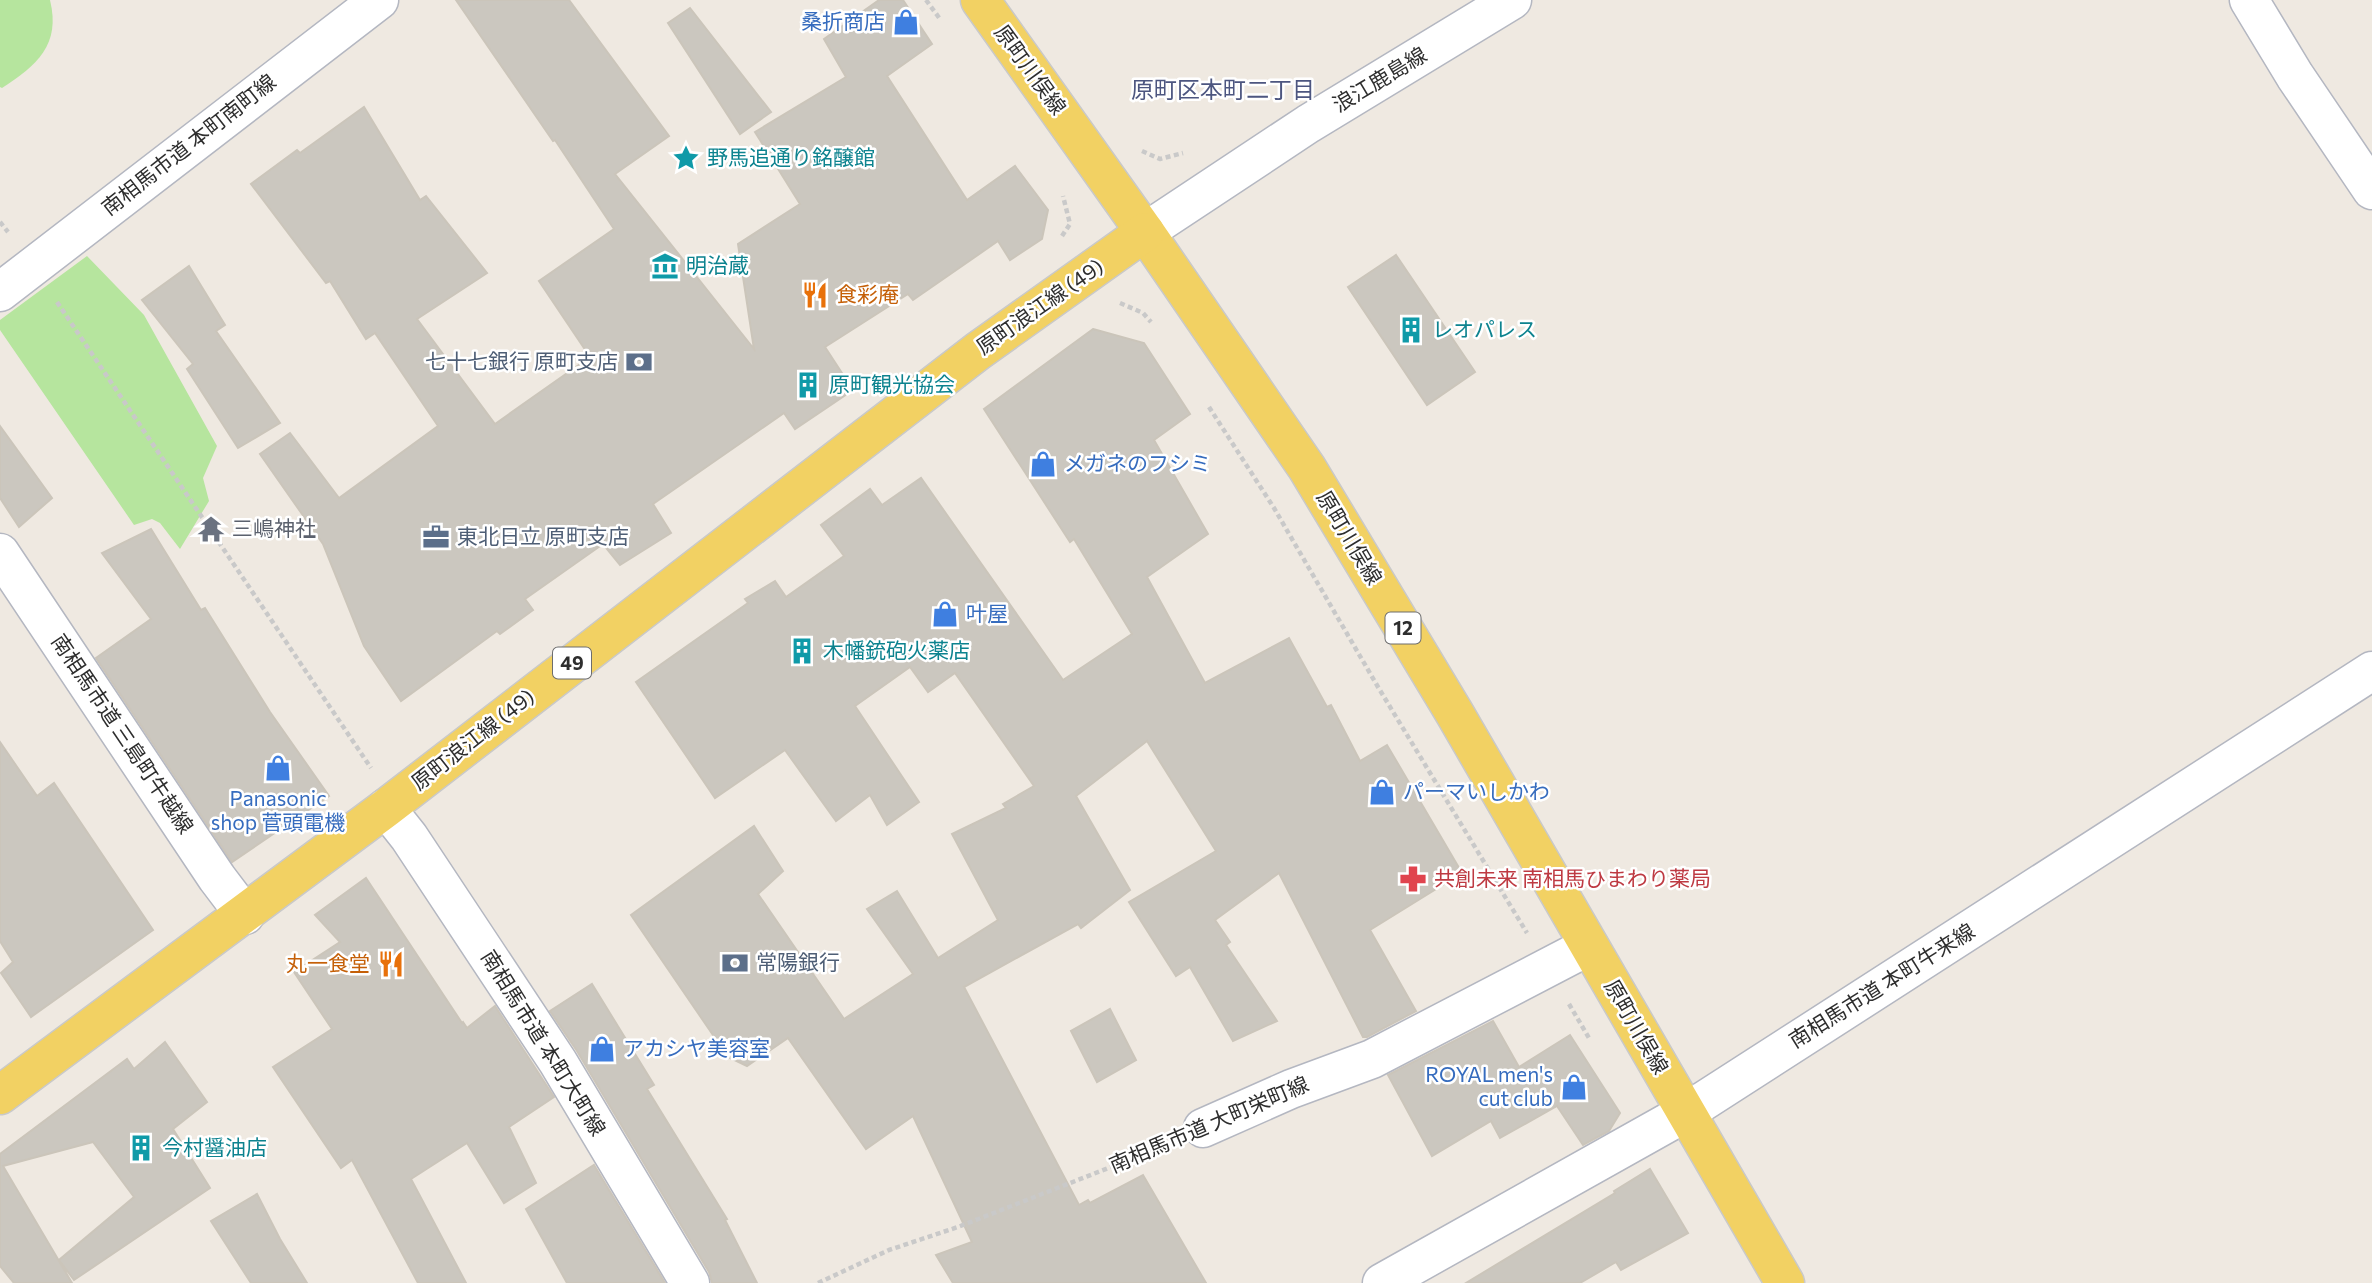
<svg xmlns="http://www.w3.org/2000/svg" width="2372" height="1283" font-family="Commissioner,'Noto Sans JP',sans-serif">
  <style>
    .green { fill: #b6e59e }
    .building { fill: #cbc7bf; stroke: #cbc5ba; stroke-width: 2 }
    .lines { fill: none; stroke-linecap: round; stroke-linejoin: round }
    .minor-casing { stroke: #b4b7c1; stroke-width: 41 }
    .tertiary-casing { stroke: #b4b7c1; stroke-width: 41 }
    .secondary-casing { stroke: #b4b7c1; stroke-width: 41 }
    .primary-casing { stroke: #c9c9c9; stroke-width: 41 }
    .path { stroke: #c9c9c9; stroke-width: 4.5; stroke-dasharray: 5 3.5; stroke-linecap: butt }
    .minor { stroke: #fff; stroke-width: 38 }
    .tertiary { stroke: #fff; stroke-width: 38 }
    .secondary { stroke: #fff; stroke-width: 38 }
    .primary { stroke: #f2d163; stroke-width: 38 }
    .labels { text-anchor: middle; stroke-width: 5; stroke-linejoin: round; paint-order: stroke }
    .shield { fill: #fff; stroke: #6d6d6d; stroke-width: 2 }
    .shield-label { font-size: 19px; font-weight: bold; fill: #2e2e2e }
    .shop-label { font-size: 21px; fill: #366cbe; stroke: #fff; text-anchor: start }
    .street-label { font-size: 21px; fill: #2e2e2e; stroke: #fff }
    .culture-label { font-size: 21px; fill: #0d838f; stroke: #fff; text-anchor: start }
    .food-label { font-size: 21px; fill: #c56008; stroke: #fff; text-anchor: start }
    .service-label { font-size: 21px; fill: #4e5e75; stroke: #fff; text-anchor: start }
    .worship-label { font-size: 21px; fill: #5b616d; stroke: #fff; text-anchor: start }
    .health-label { font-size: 21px; fill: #be3a42; stroke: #fff; text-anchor: start }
    .neighbourhood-label { font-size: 23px; fill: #4d5680; stroke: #fff }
  </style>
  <rect width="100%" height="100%" fill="#efe9e1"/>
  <g class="green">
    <path d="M0,0H50C61,45 37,65 2,88L0,87Z"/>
    <polygon points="87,256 144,315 217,446 203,478 209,501 180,549 160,523 152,519 134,525 0,330 0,320"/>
  </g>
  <g class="building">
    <polygon points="456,0 569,0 669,136 615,174 754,349 738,244 800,204 755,132 846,77 824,39 879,0 903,0 932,44 887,76 967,200 1015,166 1048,210 1042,239 1010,260 998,241 913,300 908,294 825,347 853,390 795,429 784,413 653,504 671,533 620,565 603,544 525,599 533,610 500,634 497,631 401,701 364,646 323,544 260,454 290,433 339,498 438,426 375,333 366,339 330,281 326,283 251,184 297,150 300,153 364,107 420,200 426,196 487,273 417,319 495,424 590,357 539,281 614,229 555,140 553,141"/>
    <polygon points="690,8 771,112 740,134 668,23"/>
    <polygon points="1396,255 1475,372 1427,405 1348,287"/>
    <polygon points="189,266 225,325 216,331 280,423 238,448 187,369 193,364 142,300"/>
    <polygon points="1093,329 1144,343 1190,414 1154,440 1208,534 1147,577 1205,683 1289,638 1327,707 1331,705 1360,761 1387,745 1462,873 1370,930 1416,1011 1367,1037 1363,1037 1279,873 1215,920 1230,942 1226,945 1277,1021 1233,1041 1190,967 1176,976 1129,902 1216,851 1147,741 1076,796 1130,890 1081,928 1078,924 964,987 1079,1205 1088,1200 1090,1203 1143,1175 1206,1283 953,1283 936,1255 972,1242 913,1116 866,1149 788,1038 747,1066 728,1057 631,915 754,826 783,871 758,894 844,1019 913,974 867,909 897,891 938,958 998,920 952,834 1006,808 1003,804 1034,786 955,673 928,692 910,667 855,706 919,802 887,825 870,795 836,821 785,750 715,798 636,682 748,603 745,599 775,581 786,597 844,556 821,525 870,489 882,505 921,478 1063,680 1132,634 1074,539 1070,542 984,409"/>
    <polygon points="0,426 52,498 19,527 0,498"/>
    <polygon points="151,529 201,610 205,608 270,712 329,796 232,862 96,658 151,619 102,553"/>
    <polygon points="0,742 37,796 54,783 153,930 31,1017 1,973 13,962 0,941"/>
    <polygon points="366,878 462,1023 463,1022 467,1028 495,1006 554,1097 509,1127 536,1183 504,1203 467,1143 411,1179 466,1283 418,1283 352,1160 341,1168 273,1067 332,1029 294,972 340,942 315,915"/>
    <polygon points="592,984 654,1085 647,1089 727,1219 725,1220 757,1283 712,1283 709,1272 577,1051 550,1011"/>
    <polygon points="1110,1009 1136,1060 1097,1082 1071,1031"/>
    <polygon points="1493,1021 1519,1067 1570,1035 1620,1113 1609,1131 1583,1145 1557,1106 1500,1138 1491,1121 1432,1156 1388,1075"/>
    <polygon points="165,1042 207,1102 173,1129 210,1188 74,1280 59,1260 134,1197 93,1142 3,1166 72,1283 14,1283 0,1266 0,1154 127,1059 134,1069"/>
    <polygon points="594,1165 665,1283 567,1283 526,1209"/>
    <polygon points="1650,1169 1688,1233 1621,1270 1616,1262 1580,1283 1466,1283 1615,1193 1614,1191"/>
    <polygon points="257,1194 280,1239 307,1283 251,1283 211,1221"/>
  </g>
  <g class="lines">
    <g class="minor-casing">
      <g id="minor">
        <polyline points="2249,0 2295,76 2372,190"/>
        <polyline points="0,292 379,0"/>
        <polyline points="0,553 217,878 245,915"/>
        <polyline points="386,808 409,837 558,1062 690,1283"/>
        <polyline points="1203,1128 1291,1089 1372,1059 1589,946"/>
      </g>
    </g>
    <g class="tertiary-casing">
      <polyline id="tertiary" points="1382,1283 1685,1113 2372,671"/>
    </g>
    <g class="secondary-casing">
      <polyline id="secondary" points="1145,232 1308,124 1512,0"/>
    </g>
    <g class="primary-casing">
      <g id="primary">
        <polyline points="980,0 1145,232 1307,468 1455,714 1785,1283"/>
        <polyline points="0,1095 386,808 978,351 1145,232"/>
      </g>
    </g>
    <g class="path">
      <polyline points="926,0 940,19"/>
      <polyline points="1142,151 1160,159 1183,153"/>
      <polyline points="0,222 8,232"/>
      <polyline points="1062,236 1070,224 1063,196"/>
      <polyline points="57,302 371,768"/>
      <polyline points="1120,303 1143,313 1151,322"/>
      <polyline points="1209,407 1274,508 1378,687 1527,933"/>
      <polyline points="1569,1004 1589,1038"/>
      <polyline points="818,1283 889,1250 958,1227 1167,1145"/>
    </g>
    <use href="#minor" class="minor"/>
    <use href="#tertiary" class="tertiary"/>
    <use href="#secondary" class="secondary"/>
    <use href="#primary" class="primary"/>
  </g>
  <defs>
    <g id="shop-bare" transform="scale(2.1)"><path d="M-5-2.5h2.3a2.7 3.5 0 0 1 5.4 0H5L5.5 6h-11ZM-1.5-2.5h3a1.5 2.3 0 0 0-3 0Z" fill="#3f7fe0" stroke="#fff" stroke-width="2.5" paint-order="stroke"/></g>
    <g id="sight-bare" transform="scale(2.1)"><path d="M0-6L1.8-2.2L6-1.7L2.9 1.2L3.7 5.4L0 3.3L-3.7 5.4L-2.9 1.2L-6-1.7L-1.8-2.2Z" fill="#0f9aa8" stroke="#fff" stroke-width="2.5" paint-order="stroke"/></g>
    <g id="museum-bare" transform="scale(2.1)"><path d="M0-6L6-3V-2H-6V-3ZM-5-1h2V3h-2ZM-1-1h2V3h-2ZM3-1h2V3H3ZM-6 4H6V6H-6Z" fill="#0f9aa8" stroke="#fff" stroke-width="2.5" paint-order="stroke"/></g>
    <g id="restaurant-bare" transform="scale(2.1)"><path d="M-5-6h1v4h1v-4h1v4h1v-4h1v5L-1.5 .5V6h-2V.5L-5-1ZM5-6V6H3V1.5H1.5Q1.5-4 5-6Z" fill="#e8710a" stroke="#fff" stroke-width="2.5" paint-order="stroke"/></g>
    <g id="building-bare" transform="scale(2.1)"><path d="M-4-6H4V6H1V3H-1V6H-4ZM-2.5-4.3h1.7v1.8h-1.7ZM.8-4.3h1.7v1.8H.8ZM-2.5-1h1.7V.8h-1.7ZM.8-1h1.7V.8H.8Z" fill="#0f9aa8" stroke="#fff" stroke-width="2.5" paint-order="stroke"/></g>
    <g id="bank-bare" transform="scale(2.1)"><path d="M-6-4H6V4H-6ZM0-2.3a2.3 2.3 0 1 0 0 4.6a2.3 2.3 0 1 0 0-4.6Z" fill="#5c6f8a" stroke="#fff" stroke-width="2.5" paint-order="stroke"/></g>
    <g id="temple-bare" transform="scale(2.1)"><path d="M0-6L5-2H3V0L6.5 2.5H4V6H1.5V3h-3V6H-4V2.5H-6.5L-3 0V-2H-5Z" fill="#6b7280" stroke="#fff" stroke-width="2.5" paint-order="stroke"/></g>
    <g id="office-bare" transform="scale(2.1)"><path d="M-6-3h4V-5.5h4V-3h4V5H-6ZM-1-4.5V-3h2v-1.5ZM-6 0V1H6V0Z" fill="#5c6f8a" stroke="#fff" stroke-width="2.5" paint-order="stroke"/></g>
    <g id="pharmacy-bare" transform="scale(2.1)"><path d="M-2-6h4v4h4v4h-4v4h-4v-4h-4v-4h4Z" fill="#e0444e" stroke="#fff" stroke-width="2.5" paint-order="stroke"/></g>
  </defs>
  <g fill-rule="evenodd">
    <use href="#shop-bare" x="906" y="22"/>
    <use href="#sight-bare" x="686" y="158"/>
    <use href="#museum-bare" x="665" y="266"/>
    <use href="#restaurant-bare" x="815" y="295"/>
    <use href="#building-bare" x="1411" y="330"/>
    <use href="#bank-bare" x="639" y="362"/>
    <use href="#building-bare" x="808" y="385"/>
    <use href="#shop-bare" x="1043" y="464"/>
    <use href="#temple-bare" x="211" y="529"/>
    <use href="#office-bare" x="436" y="537"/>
    <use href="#shop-bare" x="945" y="614"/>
    <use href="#building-bare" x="802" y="651"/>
    <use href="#shop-bare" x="278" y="768"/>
    <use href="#shop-bare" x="1382" y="792"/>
    <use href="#pharmacy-bare" x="1413" y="879"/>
    <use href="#bank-bare" x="735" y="963"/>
    <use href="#restaurant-bare" x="391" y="964"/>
    <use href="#shop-bare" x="602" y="1049"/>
    <use href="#shop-bare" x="1574" y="1087"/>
    <use href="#building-bare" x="141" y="1148"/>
  </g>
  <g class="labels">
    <g class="shield">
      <rect x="1385.5" y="612.5" width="35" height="31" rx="5"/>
      <rect x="553" y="647.5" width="38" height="31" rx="5"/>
    </g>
    <g class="shield-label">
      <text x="1403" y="635">12</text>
      <text x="572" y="670">49</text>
    </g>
    <g class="shop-label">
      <text x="885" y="29" text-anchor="end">桑折商店</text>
      <text x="1064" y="471">メガネのフシミ</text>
      <text x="966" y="621">叶屋</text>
      <text x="1403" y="799">パーマいしかわ</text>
      <text x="278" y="806" text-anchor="middle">Panasonic<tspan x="278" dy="24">shop 菅頭電機</tspan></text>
      <text x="623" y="1056">アカシヤ美容室</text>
      <text x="1553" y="1082" text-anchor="end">ROYAL men's<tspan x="1553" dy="24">cut club</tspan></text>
    </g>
    <g class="street-label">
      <text transform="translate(1030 70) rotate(54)" y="7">原町川俣線</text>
      <text transform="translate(1380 80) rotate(-31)" y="7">浪江鹿島線</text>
      <text transform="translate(189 145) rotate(-38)" y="7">南相馬市道 本町南町線</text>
      <text transform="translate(1040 307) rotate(-35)" y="7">原町浪江線 (49)</text>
      <text transform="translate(1349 538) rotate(59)" y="7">原町川俣線</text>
      <text transform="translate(122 734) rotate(56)" y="7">南相馬市道 三島町牛越線</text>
      <text transform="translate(473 740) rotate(-38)" y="7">原町浪江線 (49)</text>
      <text transform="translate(1882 986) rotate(-32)" y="7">南相馬市道 本町牛来線</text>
      <text transform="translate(1636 1027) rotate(60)" y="7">原町川俣線</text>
      <text transform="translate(543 1043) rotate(58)" y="7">南相馬市道 本町大町線</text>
      <text transform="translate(1209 1125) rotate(-23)" y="7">南相馬市道 大町栄町線</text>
    </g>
    <g class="culture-label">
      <text x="707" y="165">野馬追通り銘醸館</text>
      <text x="686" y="273">明治蔵</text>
      <text x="1432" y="337">レオパレス</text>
      <text x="829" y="392">原町観光協会</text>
      <text x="823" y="658">木幡銃砲火薬店</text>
      <text x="162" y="1155">今村醤油店</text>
    </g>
    <g class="food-label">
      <text x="836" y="302">食彩庵</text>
      <text x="370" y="971" text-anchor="end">丸一食堂</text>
    </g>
    <g class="service-label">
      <text x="618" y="369" text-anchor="end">七十七銀行 原町支店</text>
      <text x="457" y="544">東北日立 原町支店</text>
      <text x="756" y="970">常陽銀行</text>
    </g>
    <g class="worship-label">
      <text x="232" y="536">三嶋神社</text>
    </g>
    <g class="health-label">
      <text x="1434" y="886">共創未来 南相馬ひまわり薬局</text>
    </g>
    <g class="neighbourhood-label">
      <text x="1223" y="98">原町区本町二丁目</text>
    </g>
  </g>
</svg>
